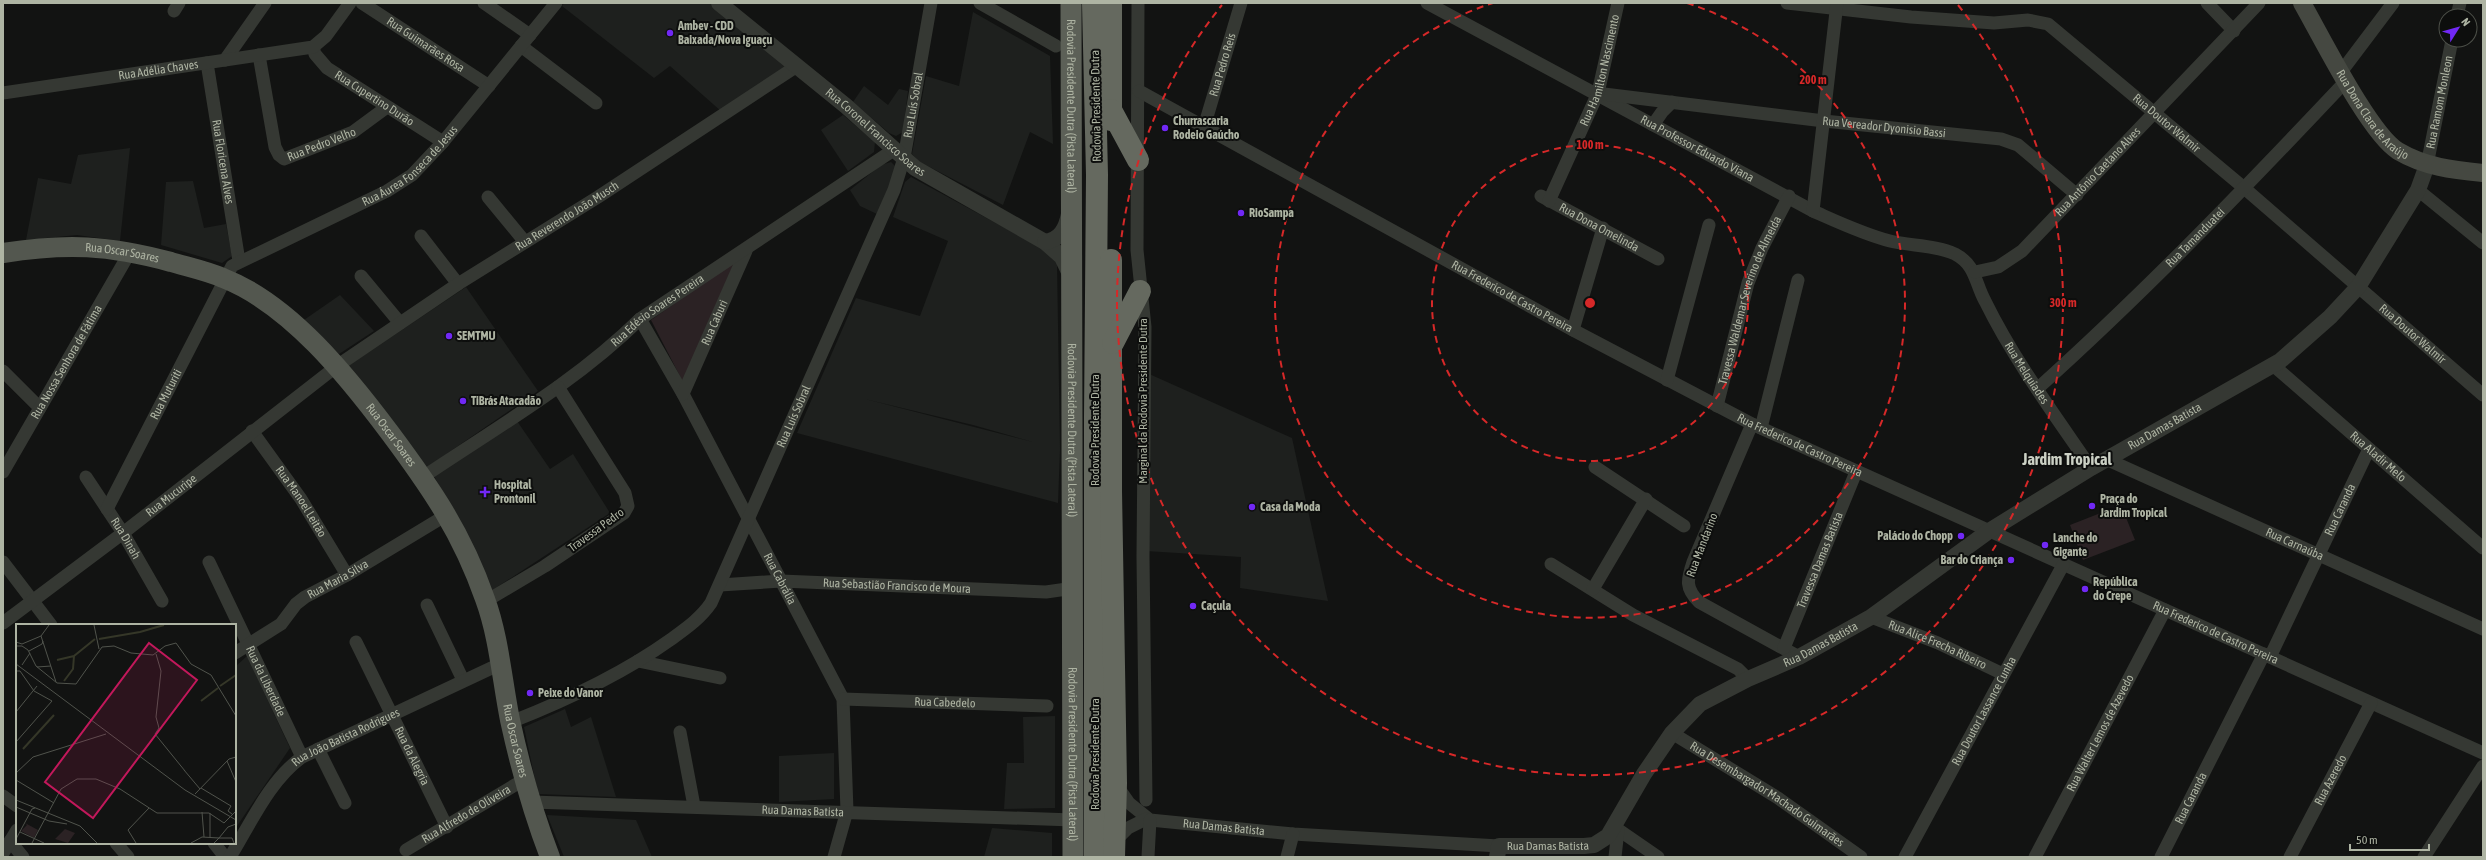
<svg xmlns="http://www.w3.org/2000/svg" width="2486" height="860" font-family="'Asap Condensed',sans-serif">
  <style>
    .built { fill: #1e201e; fill-rule: evenodd }
    .green { fill: #2b2224 }
    .lines { fill: none; stroke-linecap: round; stroke-linejoin: round }
    .minor { stroke: #353833; stroke-width: 13 }
    .tertiary { stroke: #353833; stroke-width: 16 }
    .secondary { stroke: #454841; stroke-width: 18 }
    .primary { stroke: #53574f; stroke-width: 20 }
    .trunk { stroke: #5c6057; stroke-width: 21 }
    .motorway { stroke: #65695f; stroke-width: 22 }
    .ring { fill: none; stroke: #d62828; stroke-width: 2; stroke-dasharray: 7 5 }
    .poi-dot { fill: #7128f5; stroke: #0d0e0d; stroke-width: 1.5 }
    .labels { text-anchor: middle; stroke-width: 4; stroke-linejoin: round; paint-order: stroke }
    .poi-label { font-size: 12px; font-weight: bold; fill: #aeb4a3; stroke: #0d0e0d; text-anchor: start }
    .street-label { font-size: 12px; fill: #aeb4a3; stroke: #0d0e0d }
    .district-label { font-size: 16px; font-weight: bold; fill: #cbd0c4; stroke: #0d0e0d }
    .inset-river { fill: none; stroke: #353728; stroke-width: 2 }
    .inset-road { fill: none; stroke: #50534c; stroke-width: 1 }
    .view { fill: #c2185b; fill-opacity: 0.15; stroke: #c2185b; stroke-width: 2 }
    .inset-edge { fill: none; stroke: #aeb4a3; stroke-width: 2 }
    .centre { fill: #d62828; stroke: #0d0e0d; stroke-width: 2 }
    .ring-label { font-size: 12px; text-anchor: middle; font-weight: bold; fill: #d62828; stroke: #0d0e0d; stroke-width: 4; stroke-linejoin: round; paint-order: stroke }
  </style>
  <rect width="100%" height="100%" fill="#121312"/>
  <g class="built">
    <polygon points="564,3 711,3 788,67 722,112 670,66 654,78 562,6"/>
    <polygon points="973,12 1050,56 1053,144 1030,132 1003,205 918,161 912,154 926,76 959,86"/>
    <polygon points="864,86 888,105 899,89 908,91 903,132 896,136 889,133 853,102"/>
    <polygon points="843,115 875,142 874,152 848,171 821,130"/>
    <polygon points="130,148 120,241 77,235 26,240 38,178 71,184 78,155"/>
    <polygon points="891,162 896,167 895,175 877,214 860,206 850,190 881,165"/>
    <path d="M911,177L1051,253L1057,263L1060,449L1058,503L797,433L856,298L920,316L948,241L893,217L905,182ZM865,399L973,425L1033,442Z"/>
    <polygon points="193,181 204,228 226,224 232,256 222,263 161,245 166,182"/>
    <polygon points="466,287 538,391 426,468 348,366"/>
    <polygon points="340,295 374,331 339,354 304,320"/>
    <polygon points="1147,373 1292,438 1328,601 1240,588 1241,557 1146,551"/>
    <polygon points="517,421 550,469 573,454 610,513 488,593 476,558 434,476"/>
    <polygon points="247,656 290,748 235,829 235,667"/>
    <polygon points="565,709 571,727 591,717 616,797 538,794 524,727"/>
    <polygon points="1055,716 1055,808 1004,809 1007,763 1024,763 1023,717"/>
    <polygon points="834,753 834,799 779,802 779,756"/>
    <polygon points="547,815 636,820 652,857 564,857"/>
    <polygon points="992,828 1052,833 1052,857 984,857"/>
  </g>
  <g class="green">
    <polygon points="735,261 683,382 651,320"/>
    <polygon points="2121,505 2135,540 2083,560 2070,525"/>
  </g>
  <g class="lines">
    <g class="minor">
      <path id="s1" d="M362,3L489,86"/>
      <polyline points="484,3 530,35"/>
      <polyline points="980,3 1056,46"/>
      <polyline points="1138,3 1137,250 1145,327 1143,557 1146,800"/>
      <path id="s2" d="M1427,3L1813,211C1838,222 1863,234 1890,241C1910,246 1936,245 1955,254C1976,265 1975,283 1985,301C2014,360 2054,414 2091,468"/>
      <path id="s3" d="M1787,3L1911,17L1994,23L2028,20L2048,24L2243,187L2483,395"/>
      <polyline points="2207,3 2234,31"/>
      <polyline points="174,11 179,3"/>
      <polyline points="2457,16 2460,3"/>
      <polyline points="521,46 596,103"/>
      <path id="s4" d="M313,47L315,54L327,68L443,142"/>
      <path id="s5" d="M259,55L275,147L279,155L284,159L353,132L387,107"/>
      <polyline points="225,60 265,3"/>
      <path id="s6" d="M207,63L239,261"/>
      <polyline points="2341,72 2393,3"/>
      <path id="s7" d="M1139,91L1573,330L1752,424L2483,753"/>
      <path id="s8" d="M3,93L313,47L326,36L350,3"/>
      <path id="s9" d="M1604,94L1824,121L2001,139L2018,145L2077,195"/>
      <polyline points="1653,125 1662,112 1672,102"/>
      <path id="s10" d="M1204,127L1241,3"/>
      <path id="s11" d="M2427,165L2452,40"/>
      <polyline points="2418,190 2483,243"/>
      <path id="s12" d="M1541,196L1658,259"/>
      <polyline points="488,197 525,242"/>
      <path id="s13" d="M1549,201L1598,93L1618,3"/>
      <polyline points="1813,211 1837,3"/>
      <polyline points="421,236 458,284"/>
      <path id="s14" d="M1975,272L1998,267L2022,251L2259,3"/>
      <polyline points="361,276 400,323"/>
      <path id="s15" d="M640,319L683,394L843,699L847,811L834,857"/>
      <polyline points="1573,330 1603,228"/>
      <path id="s16" d="M2274,366L2483,548"/>
      <polyline points="3,371 40,408"/>
      <polyline points="1667,380 1709,225"/>
      <path id="s17" d="M2037,389C2145,292 2247,186 2346,81"/>
      <path id="s18" d="M683,394L746,251"/>
      <path id="s19" d="M1717,406L1748,283L1762,248L1789,196"/>
      <path d="M1752,424L1693,562C1687,580 1685,588 1699,602L1799,657"/>
      <polyline points="1761,428 1798,280"/>
      <path id="s20" d="M252,431L301,499L347,575"/>
      <path id="s21" d="M2106,459L2483,629"/>
      <polyline points="1595,467 1684,526"/>
      <path id="s22" d="M3,472L130,252"/>
      <path id="s23" d="M86,477L123,533L162,601"/>
      <path id="s24" d="M423,477C497,427 576,382 640,319L895,149"/>
      <path id="s25" d="M107,509L232,266L387,191L412,175L443,142L556,3"/>
      <polyline points="3,562 51,625"/>
      <path id="s26" d="M209,562L302,757"/>
      <polyline points="1551,564 1633,615 1738,669 1748,679"/>
      <path id="s27" d="M720,585L781,581L1046,592L1074,588"/>
      <polyline points="1593,589 1646,499"/>
      <polyline points="486,601 545,566 624,513 628,506 625,493 558,387"/>
      <polyline points="427,605 463,680"/>
      <path id="s28" d="M1871,617L1938,643L2003,674"/>
      <path id="s29" d="M3,623L123,533L337,366L458,284L598,197L797,66"/>
      <path id="s30" d="M356,642L447,827"/>
      <path id="s31" d="M1784,648L1856,472"/>
      <path id="s32" d="M235,653L281,624L296,604L305,597L347,575L448,514"/>
      <path id="s33" d="M2270,657L2369,449"/>
      <polyline points="638,661 720,678"/>
      <path id="s34" d="M843,699L1047,706"/>
      <path id="s35" d="M511,722C567,700 621,675 670,640C685,629 700,619 711,603L894,190L904,158L931,3"/>
      <polyline points="680,732 694,806"/>
      <path id="s36" d="M1672,733L1778,798L1861,857"/>
      <polyline points="318,749 345,803"/>
      <path id="s37" d="M1117,786L1129,803L1150,820L1293,834L1499,846"/>
      <polyline points="3,796 17,806"/>
      <path id="s38" d="M532,802L1073,820"/>
      <polyline points="1613,826 1658,857"/>
      <polyline points="10,841 23,857"/>
      <polyline points="1114,842 1128,828 1146,819"/>
      <polyline points="116,843 128,857"/>
      <polyline points="214,843 225,857"/>
      <path id="s39" d="M406,850L525,779"/>
      <polyline points="3,853 17,830"/>
      <path id="s40" d="M230,857C251,823 269,781 302,757L500,664"/>
      <polyline points="1148,857 1150,820"/>
      <polyline points="1287,857 1293,834"/>
      <polyline points="1615,857 1618,830"/>
      <path id="s41" d="M1905,857L2063,565"/>
      <path id="s42" d="M2035,857L2165,610"/>
      <path id="s43" d="M2161,857L2264,654"/>
      <path id="s44" d="M2290,857L2371,703"/>
      <polyline points="2424,857 2483,766"/>
    </g>
    <g class="tertiary">
      <path id="s45" d="M719,3L846,106L915,168L1045,242L1062,257L1070,274"/>
      <path d="M1045,242C1060,240 1066,229 1069,214"/>
      <path id="s46" d="M1497,857L1499,846H1584L1594,845L1608,836L1644,774L1672,733L1700,704L1748,679L1799,657L1871,617L1989,531L2091,468L2280,361L2330,317L2358,287L2418,190L2427,165"/>
    </g>
    <path class="secondary" id="s47" d="M2302,3C2321,36 2369,133 2398,151C2425,167 2453,170 2483,173"/>
    <path class="primary" id="s48" d="M3,253C67,243 108,245 171,262C188,267 207,271 223,278C290,304 348,377 390,433C431,488 462,533 485,599C499,637 502,680 510,720C520,766 533,813 550,857"/>
    <path class="trunk" id="s49" d="M1071,3L1073,857"/>
    <g class="motorway">
      <polyline points="1093,3 1097,175 1095,416 1095,857"/>
      <polyline points="1111,3 1111,120"/>
      <polyline points="1111,110 1138,160"/>
      <polyline points="1111,260 1111,491 1116,783 1114,857"/>
      <polyline points="1113,343 1140,291"/>
    </g>
  </g>
  <g class="ring">
    <circle cx="1590" cy="303" r="158"/>
    <path d="M1687 3A315 315 0 1 1 1493 3"/>
    <path d="M1958 5A473 473 0 1 1 1222 5"/>
  </g>
  <g class="poi-dot">
    <circle cx="670" cy="33" r="4"/>
    <circle cx="1165" cy="128" r="4"/>
    <circle cx="1241" cy="213" r="4"/>
    <circle cx="449" cy="336" r="4"/>
    <circle cx="463" cy="401" r="4"/>
    <path d="M483 486h4v4h4v4h-4v4h-4v-4h-4v-4h4z"/>
    <circle cx="2092" cy="506" r="4"/>
    <circle cx="1252" cy="507" r="4"/>
    <circle cx="1961" cy="536" r="4"/>
    <circle cx="2045" cy="545" r="4"/>
    <circle cx="2011" cy="560" r="4"/>
    <circle cx="2085" cy="589" r="4"/>
    <circle cx="1193" cy="606" r="4"/>
    <circle cx="530" cy="693" r="4"/>
  </g>
  <g class="labels">
    <g class="poi-label">
      <text x="678" y="30">Ambev - CDD<tspan x="678" dy="14">Baixada/Nova Iguaçu</tspan></text>
      <text x="1173" y="125">Churrascaria<tspan x="1173" dy="14">Rodeio Gaúcho</tspan></text>
      <text x="1249" y="217">RioSampa</text>
      <text x="457" y="340">SEMTMU</text>
      <text x="471" y="405">TiBrás Atacadão</text>
      <text x="494" y="489">Hospital<tspan x="494" dy="14">Prontonil</tspan></text>
      <text x="2100" y="503">Praça do<tspan x="2100" dy="14">Jardim Tropical</tspan></text>
      <text x="1260" y="511">Casa da Moda</text>
      <text x="1953" y="540" text-anchor="end">Palácio do Chopp</text>
      <text x="2053" y="542">Lanche do<tspan x="2053" dy="14">Gigante</tspan></text>
      <text x="2003" y="564" text-anchor="end">Bar do Criança</text>
      <text x="2093" y="586">República<tspan x="2093" dy="14">do Crepe</tspan></text>
      <text x="1201" y="610">Caçula</text>
      <text x="538" y="697">Peixe do Vanor</text>
    </g>
    <g class="street-label">
      <text dy="4" stroke="none"><textPath href="#s1" startOffset="76">Rua Guimarães Rosa</textPath></text>
      <text dy="4" stroke="none"><textPath href="#s10" startOffset="65">Rua Pedro Reis</textPath></text>
      <text dy="4" stroke="none"><textPath href="#s13" startOffset="141">Rua Hamilton Nascimento</textPath></text>
      <text dy="4" stroke="none"><textPath href="#s8" startOffset="157">Rua Adélia Chaves</textPath></text>
      <text dy="4" stroke="none"><textPath href="#s4" startOffset="82">Rua Cupertino Durão</textPath></text>
      <text dy="4" stroke="none"><textPath href="#s11" startOffset="64">Rua Ramom Monleon</textPath></text>
      <text dy="4" stroke="none"><textPath href="#s35" startOffset="774">Rua Luís Sobral</textPath></text>
      <text dy="4" stroke="none"><textPath href="#s49" startOffset="103">Rodovia Presidente Dutra (Pista Lateral)</textPath></text>
      <text transform="translate(1096 106) rotate(-91)" y="4">Rodovia Presidente Dutra</text>
      <text dy="4" stroke="none"><textPath href="#s47" startOffset="133">Rua Dona Clara de Araújo</textPath></text>
      <text dy="4" stroke="none"><textPath href="#s3" startOffset="417">Rua Doutor Walmir</textPath></text>
      <text dy="4" stroke="none"><textPath href="#s9" startOffset="282">Rua Vereador Dyonisio Bassi</textPath></text>
      <text dy="4" stroke="none"><textPath href="#s45" startOffset="203">Rua Coronel Francisco Soares</textPath></text>
      <text dy="4" stroke="none"><textPath href="#s5" startOffset="149">Rua Pedro Velho</textPath></text>
      <text dy="4" stroke="none"><textPath href="#s2" startOffset="307">Rua Professor Eduardo Viana</textPath></text>
      <text dy="4" stroke="none"><textPath href="#s6" startOffset="100">Rua Floricena Alves</textPath></text>
      <text dy="4" stroke="none"><textPath href="#s25" startOffset="479">Rua Áurea Fonseca de Jesus</textPath></text>
      <text dy="4" stroke="none"><textPath href="#s14" startOffset="162">Rua Antônio Caetano Alves</textPath></text>
      <text dy="4" stroke="none"><textPath href="#s29" startOffset="696">Rua Reverendo João Musch</textPath></text>
      <text dy="4" stroke="none"><textPath href="#s12" startOffset="66">Rua Dona Omelinda</textPath></text>
      <text dy="4" stroke="none"><textPath href="#s17" startOffset="219">Rua Tamanduateí</textPath></text>
      <text dy="4" stroke="none"><textPath href="#s48" startOffset="120">Rua Oscar Soares</textPath></text>
      <text dy="4" stroke="none"><textPath href="#s7" startOffset="426">Rua Frederico de Castro Pereira</textPath></text>
      <text dy="4" stroke="none"><textPath href="#s19" startOffset="111">Travessa Waldemar Severino de Almeida</textPath></text>
      <text dy="4" stroke="none"><textPath href="#s24" startOffset="288">Rua Edésio Soares Pereira</textPath></text>
      <text dy="4" stroke="none"><textPath href="#s18" startOffset="78">Rua Caburi</textPath></text>
      <text dy="4" stroke="none"><textPath href="#s3" startOffset="741">Rua Doutor Walmir</textPath></text>
      <text dy="4" stroke="none"><textPath href="#s22" startOffset="127">Rua Nossa Senhora de Fátima</textPath></text>
      <text dy="4" stroke="none"><textPath href="#s2" startOffset="728">Rua Melquíades</textPath></text>
      <text dy="4" stroke="none"><textPath href="#s25" startOffset="129">Rua Muturiti</textPath></text>
      <text transform="translate(1143 401) rotate(-90)" y="4">Marginal da Rodovia Presidente Dutra</text>
      <text dy="4" stroke="none"><textPath href="#s35" startOffset="439">Rua Luís Sobral</textPath></text>
      <text dy="4" stroke="none"><textPath href="#s46" startOffset="827">Rua Damas Batista</textPath></text>
      <text dy="4" stroke="none"><textPath href="#s49" startOffset="427">Rodovia Presidente Dutra (Pista Lateral)</textPath></text>
      <text transform="translate(1095 430) rotate(-90)" y="4">Rodovia Presidente Dutra</text>
      <text dy="4" stroke="none"><textPath href="#s48" startOffset="457">Rua Oscar Soares</textPath></text>
      <text dy="4" stroke="none"><textPath href="#s7" startOffset="750">Rua Frederico de Castro Pereira</textPath></text>
      <text dy="4" stroke="none"><textPath href="#s16" startOffset="138">Rua Aladir Melo</textPath></text>
      <text dy="4" stroke="none"><textPath href="#s29" startOffset="211">Rua Mucuripe</textPath></text>
      <text dy="4" stroke="none"><textPath href="#s20" startOffset="86">Rua Manoel Leitão</textPath></text>
      <text dy="4" stroke="none"><textPath href="#s33" startOffset="163">Rua Caranda</textPath></text>
      <text transform="translate(596 530) rotate(-36)" y="4">Travessa Pedro</text>
      <text dy="4" stroke="none"><textPath href="#s23" startOffset="73">Rua Dinah</textPath></text>
      <text dy="4" stroke="none"><textPath href="#s21" startOffset="207">Rua Carnaúba</textPath></text>
      <text transform="translate(1702 545) rotate(-69)" y="4">Rua Mandarino</text>
      <text dy="4" stroke="none"><textPath href="#s31" startOffset="95">Travessa Damas Batista</textPath></text>
      <text dy="4" stroke="none"><textPath href="#s32" startOffset="128">Rua Maria Silva</textPath></text>
      <text dy="4" stroke="none"><textPath href="#s15" startOffset="295">Rua Cabrália</textPath></text>
      <text dy="4" stroke="none"><textPath href="#s27" startOffset="177">Rua Sebastião Francisco de Moura</textPath></text>
      <text dy="4" stroke="none"><textPath href="#s7" startOffset="1206">Rua Frederico de Castro Pereira</textPath></text>
      <text dy="4" stroke="none"><textPath href="#s46" startOffset="419">Rua Damas Batista</textPath></text>
      <text dy="4" stroke="none"><textPath href="#s28" startOffset="72">Rua Alice Frecha Ribeiro</textPath></text>
      <text dy="4" stroke="none"><textPath href="#s26" startOffset="132">Rua da Liberdade</textPath></text>
      <text dy="4" stroke="none"><textPath href="#s34" startOffset="102">Rua Cabedelo</textPath></text>
      <text dy="4" stroke="none"><textPath href="#s41" startOffset="166">Rua Doutor Lassance Cunha</textPath></text>
      <text dy="4" stroke="none"><textPath href="#s42" startOffset="140">Rua Walter Lemos de Azevedo</textPath></text>
      <text dy="4" stroke="none"><textPath href="#s40" startOffset="172">Rua João Batista Rodrigues</textPath></text>
      <text dy="4" stroke="none"><textPath href="#s48" startOffset="792">Rua Oscar Soares</textPath></text>
      <text dy="4" stroke="none"><textPath href="#s49" startOffset="751">Rodovia Presidente Dutra (Pista Lateral)</textPath></text>
      <text transform="translate(1095 754) rotate(-90)" y="4">Rodovia Presidente Dutra</text>
      <text dy="4" stroke="none"><textPath href="#s30" startOffset="127">Rua da Alegria</textPath></text>
      <text dy="4" stroke="none"><textPath href="#s44" startOffset="87">Rua Azeredo</textPath></text>
      <text dy="4" stroke="none"><textPath href="#s36" startOffset="113">Rua Desembargador Machado Guimarães</textPath></text>
      <text dy="4" stroke="none"><textPath href="#s43" startOffset="66">Rua Caranda</textPath></text>
      <text dy="4" stroke="none"><textPath href="#s38" startOffset="271">Rua Damas Batista</textPath></text>
      <text dy="4" stroke="none"><textPath href="#s39" startOffset="70">Rua Alfredo de Oliveira</textPath></text>
      <text dy="4" stroke="none"><textPath href="#s37" startOffset="122">Rua Damas Batista</textPath></text>
      <text dy="4" stroke="none"><textPath href="#s46" startOffset="60">Rua Damas Batista</textPath></text>
    </g>
    <g class="district-label">
      <text x="2067" y="465">Jardim Tropical</text>
    </g>
  </g>
  <g transform="translate(16 624)">
    <rect width="220" height="220" fill="#121312"/>
    <path d="M9,199L22,206L18,214L5,207L11,201ZM49,205L59,209L52,219L39,215Z" fill="#2b2224"/>
    <path class="inset-river" d="M83,15L124,8L148,1M41,36L58,32M48,57L57,45L58,32L79,15M204,62L220,51M185,77L202,64M7,125L38,91"/>
    <path class="inset-road" d="M78,1L83,25M25,12L40,58M25,12L33,1M0,18L6,20L25,12M0,22H6L12,26L20,42L41,59L60,60L86,23L98,22L115,29L137,31L149,22L160,19L175,40L195,51L220,92M13,27L26,20L27,17M140,30L145,47L140,93L143,104L139,110L169,147M0,40L169,166L220,196M6,41L14,29M21,43L35,42M0,47H4L18,67L36,77L0,118M0,88L21,62M211,137L220,158M168,146L184,165M0,149L17,133L90,110M0,156L38,179M185,164L215,182L212,187L216,190M179,170L213,135L220,133M0,176L64,202L81,219M0,183L33,197L51,200M186,188L188,213M4,208L28,219M194,213V189M0,215L16,185L19,184M16,219L45,165L61,155H80L104,165L141,189H193L208,199L220,187M120,219L112,206L133,184M175,219L186,213L203,214L212,203L220,200M198,219L203,214H216L218,219"/>
    <path class="view" d="M133,19L181,56L77,194L29,158Z"/>
    <rect width="220" height="220" class="inset-edge"/>
  </g>
  <circle cx="1590" cy="303" r="6" class="centre"/>
  <g class="ring-label">
    <text x="1813" y="84">200 m</text>
    <text x="1590" y="149">100 m</text>
    <text x="2063" y="307">300 m</text>
  </g>
  <rect width="2486" height="860" fill="none" stroke="#aeb4a3" stroke-width="8"/>
  <g transform="translate(2458 28) rotate(53)"><circle r="19" fill="#0d0e0d" stroke="#4d5049"/>
  <path d="M0-3L7 15L0 10L-7 15Z" fill="#7128f5"/>
  <text y="-6" font-size="11" font-weight="bold" text-anchor="middle" fill="#aeb4a3">N</text>
  </g>
  <path d="M2350 844v6h79v-6" fill="none" stroke="#aeb4a3" stroke-width="2"/>
  <text x="2356" y="844" font-size="12" fill="#aeb4a3" stroke="#0d0e0d" stroke-width="3" paint-order="stroke">50 m</text>
</svg>
